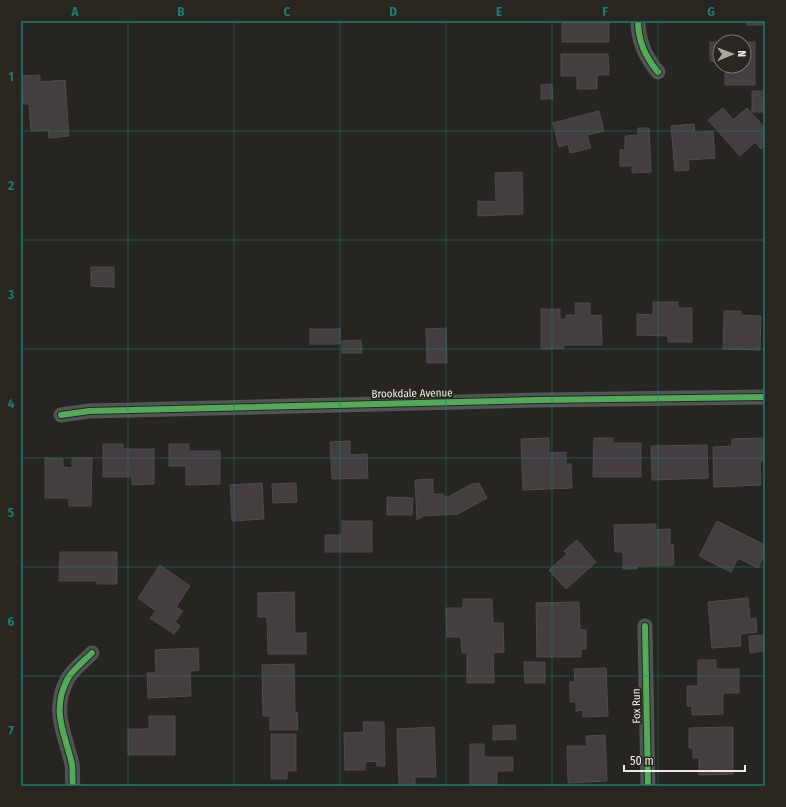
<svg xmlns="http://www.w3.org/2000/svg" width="786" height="807" font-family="'Fira Sans Condensed',sans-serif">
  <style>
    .building { fill: #453e41; stroke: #4d4b4b }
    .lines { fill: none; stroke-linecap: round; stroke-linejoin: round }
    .street { stroke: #4f5554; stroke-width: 15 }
    .cycleway-casing { stroke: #292620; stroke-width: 8 }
    .cycleway { stroke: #51ab58; stroke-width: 6 }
    .grid { fill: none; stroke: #1a7c74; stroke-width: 1; stroke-opacity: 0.55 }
    .labels { text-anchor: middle; stroke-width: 4; stroke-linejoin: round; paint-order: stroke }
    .street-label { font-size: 11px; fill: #edebe6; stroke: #292620 }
    .neatline { fill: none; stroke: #1a7c74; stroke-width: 1.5 }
    .grid-label { font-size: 13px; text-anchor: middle; font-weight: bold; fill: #1a7c74 }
  </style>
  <rect width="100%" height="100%" fill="#272522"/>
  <g class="building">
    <polygon points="562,21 609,22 609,42 562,42"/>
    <rect x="747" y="21" width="18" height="4"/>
    <polygon points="710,42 720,42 720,62 710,61"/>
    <polygon points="730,42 755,42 755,85 725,85 725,66 744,66 744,42"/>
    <polygon points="561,54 608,54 609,75 597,75 597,89 577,89 577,76 561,76"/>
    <polygon points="40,75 40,82 65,80 69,136 49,138 48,130 31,131 29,104 23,104 21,76"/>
    <polygon points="552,84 553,99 541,99 541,85"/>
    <rect x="752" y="91" width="13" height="21"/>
    <polygon points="723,108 733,120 747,108 765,128 765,145 761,149 755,142 740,156 708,120"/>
    <polygon points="599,111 604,131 587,135 591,148 570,153 568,144 559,147 553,123"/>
    <polygon points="694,124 695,133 713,131 715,158 688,160 689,170 675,171 671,126"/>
    <polygon points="638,128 649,128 651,172 632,173 632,166 620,166 620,150 625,150 625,136 638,135"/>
    <polygon points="522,172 523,214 478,216 478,201 496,202 495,173"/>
    <polygon points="91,267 114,267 114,287 91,286"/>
    <polygon points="653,302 678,302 678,308 692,308 692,342 668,342 668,336 637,335 637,314 653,315"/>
    <polygon points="575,303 590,303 590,316 601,315 602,345 564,345 564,348 541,349 541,309 560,309 560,319 566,319 566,315 576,315"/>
    <polygon points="724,311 741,311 741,315 761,316 760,350 723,349"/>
    <polygon points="446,328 447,363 427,363 426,329"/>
    <rect x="310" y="329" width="30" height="15"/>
    <polygon points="361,340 362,353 342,353 342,341"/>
    <polygon points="549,438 549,453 566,452 566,464 571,464 572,488 523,490 521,439"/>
    <polygon points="594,438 613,438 613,443 641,443 641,477 593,477"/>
    <polygon points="765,438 765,461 760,461 761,485 714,487 713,447 732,446 732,439"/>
    <polygon points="350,441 350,455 367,454 368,478 332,479 330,442"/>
    <polygon points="103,444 123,444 123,449 154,449 154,484 132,485 132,477 103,477"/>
    <polygon points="169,444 189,444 189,451 220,451 220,484 186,485 186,466 169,466"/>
    <polygon points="707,445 708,478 652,480 651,446"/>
    <polygon points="45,458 63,459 63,467 72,468 72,458 92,458 91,506 69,506 69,498 45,498"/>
    <polygon points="433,479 433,494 443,494 445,497 448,497 472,484 479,483 487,498 458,514 423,516 417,520 415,480"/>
    <polygon points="262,483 264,519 232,521 230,485"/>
    <polygon points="296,483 297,502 273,503 272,484"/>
    <polygon points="387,497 413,498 412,515 387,515"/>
    <polygon points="342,521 372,521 372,552 325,552 325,535 342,535"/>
    <polygon points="717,521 765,545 765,554 758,568 738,558 731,572 699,556"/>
    <polygon points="656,524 656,530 670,529 670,544 673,544 674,565 637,566 637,569 623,569 623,552 615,552 614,525"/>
    <polygon points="577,540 596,562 566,589 549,570 567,554 564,551"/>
    <polygon points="60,552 117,552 117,584 97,584 97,581 59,581"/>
    <polygon points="160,565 190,586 176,607 183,611 175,622 180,626 174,634 150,618 156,611 138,598"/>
    <polygon points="294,592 295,633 306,633 306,654 268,654 267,617 258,617 258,593"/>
    <polygon points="748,598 750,619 756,618 757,632 740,634 741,646 712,648 708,602"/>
    <polygon points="463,599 492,599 493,623 503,623 504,652 493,653 494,683 467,683 467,653 462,653 461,637 447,637 446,608 463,608"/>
    <polygon points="579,602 580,630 586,630 586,649 581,649 581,657 537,657 536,603"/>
    <polygon points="765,635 765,651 750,653 749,636"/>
    <polygon points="198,648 199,670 190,671 191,696 148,698 147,673 156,673 155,650"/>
    <polygon points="698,660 716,660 716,669 739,669 739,693 723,693 723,714 692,715 692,706 687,706 687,686 698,686"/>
    <polygon points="524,662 545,662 545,683 525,683"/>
    <polygon points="294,664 295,712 297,712 298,730 270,730 270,716 263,716 262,665"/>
    <polygon points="606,668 608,716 583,717 583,710 576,711 576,702 570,702 570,682 575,682 574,669"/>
    <polygon points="149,716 175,716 175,755 128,755 128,729 149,729"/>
    <polygon points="363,722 384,722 385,766 377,766 376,761 365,762 365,770 345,770 344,733 364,732"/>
    <polygon points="515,725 516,739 493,740 493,726"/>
    <polygon points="434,727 436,777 415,777 415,784 399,784 397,729"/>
    <polygon points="733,727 733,774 699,775 699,758 693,758 693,748 689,748 689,728"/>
    <polygon points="271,734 296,734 296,771 287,771 287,779 271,779"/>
    <polygon points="605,735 607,781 568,783 567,746 587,746 586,736"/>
    <polygon points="470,744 484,744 484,757 513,757 513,771 497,771 497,785 470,785"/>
  </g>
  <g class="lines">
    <g class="street">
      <path d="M638,21C638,41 646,58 658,72"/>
      <polyline points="61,415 89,411 538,400 765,397"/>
      <polyline points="645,626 648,786"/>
      <path d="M73,786C72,779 73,771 72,764C65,734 51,711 67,680C71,671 85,660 92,653"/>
    </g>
    <g class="cycleway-casing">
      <g id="cycleway">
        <path d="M638,21C638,41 646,58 658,72"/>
        <polyline points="61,415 89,411 538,400 765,397"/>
        <polyline points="645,626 648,786"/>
        <path d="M73,786C72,779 73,771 72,764C65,734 51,711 67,680C71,671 85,660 92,653"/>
      </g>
    </g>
    <use href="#cycleway" class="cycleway"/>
  </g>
  <path class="grid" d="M128,21V786M234,21V786M340,21V786M446,21V786M552,21V786M658,21V786M21,131H765M21,240H765M21,349H765M21,458H765M21,567H765M21,676H765"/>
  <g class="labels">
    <g class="street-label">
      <text transform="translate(412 393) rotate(-1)" y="4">Brookdale Avenue</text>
      <text transform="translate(636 706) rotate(-91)" y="4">Fox Run</text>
    </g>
  </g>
  <rect width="786" height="807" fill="none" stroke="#292620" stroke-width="44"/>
  <g transform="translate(732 54) rotate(89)"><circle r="19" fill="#292620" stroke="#77756f"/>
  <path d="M0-3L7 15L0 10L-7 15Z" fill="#a8a6a1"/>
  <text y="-6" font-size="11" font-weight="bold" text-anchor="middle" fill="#edebe6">N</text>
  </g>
  <path d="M624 765v6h121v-6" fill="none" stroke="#edebe6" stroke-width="2"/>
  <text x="630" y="765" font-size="12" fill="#edebe6" stroke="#292620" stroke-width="3" paint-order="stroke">50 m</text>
  <rect x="22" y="22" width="742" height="763" class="neatline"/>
  <g class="grid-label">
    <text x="75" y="16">A</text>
    <text x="181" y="16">B</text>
    <text x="287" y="16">C</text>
    <text x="393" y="16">D</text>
    <text x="499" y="16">E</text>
    <text x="605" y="16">F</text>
    <text x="711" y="16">G</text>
    <text x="11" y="81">1</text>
    <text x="11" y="190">2</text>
    <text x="11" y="299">3</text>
    <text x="11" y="408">4</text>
    <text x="11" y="517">5</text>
    <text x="11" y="626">6</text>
    <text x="11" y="735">7</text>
  </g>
</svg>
